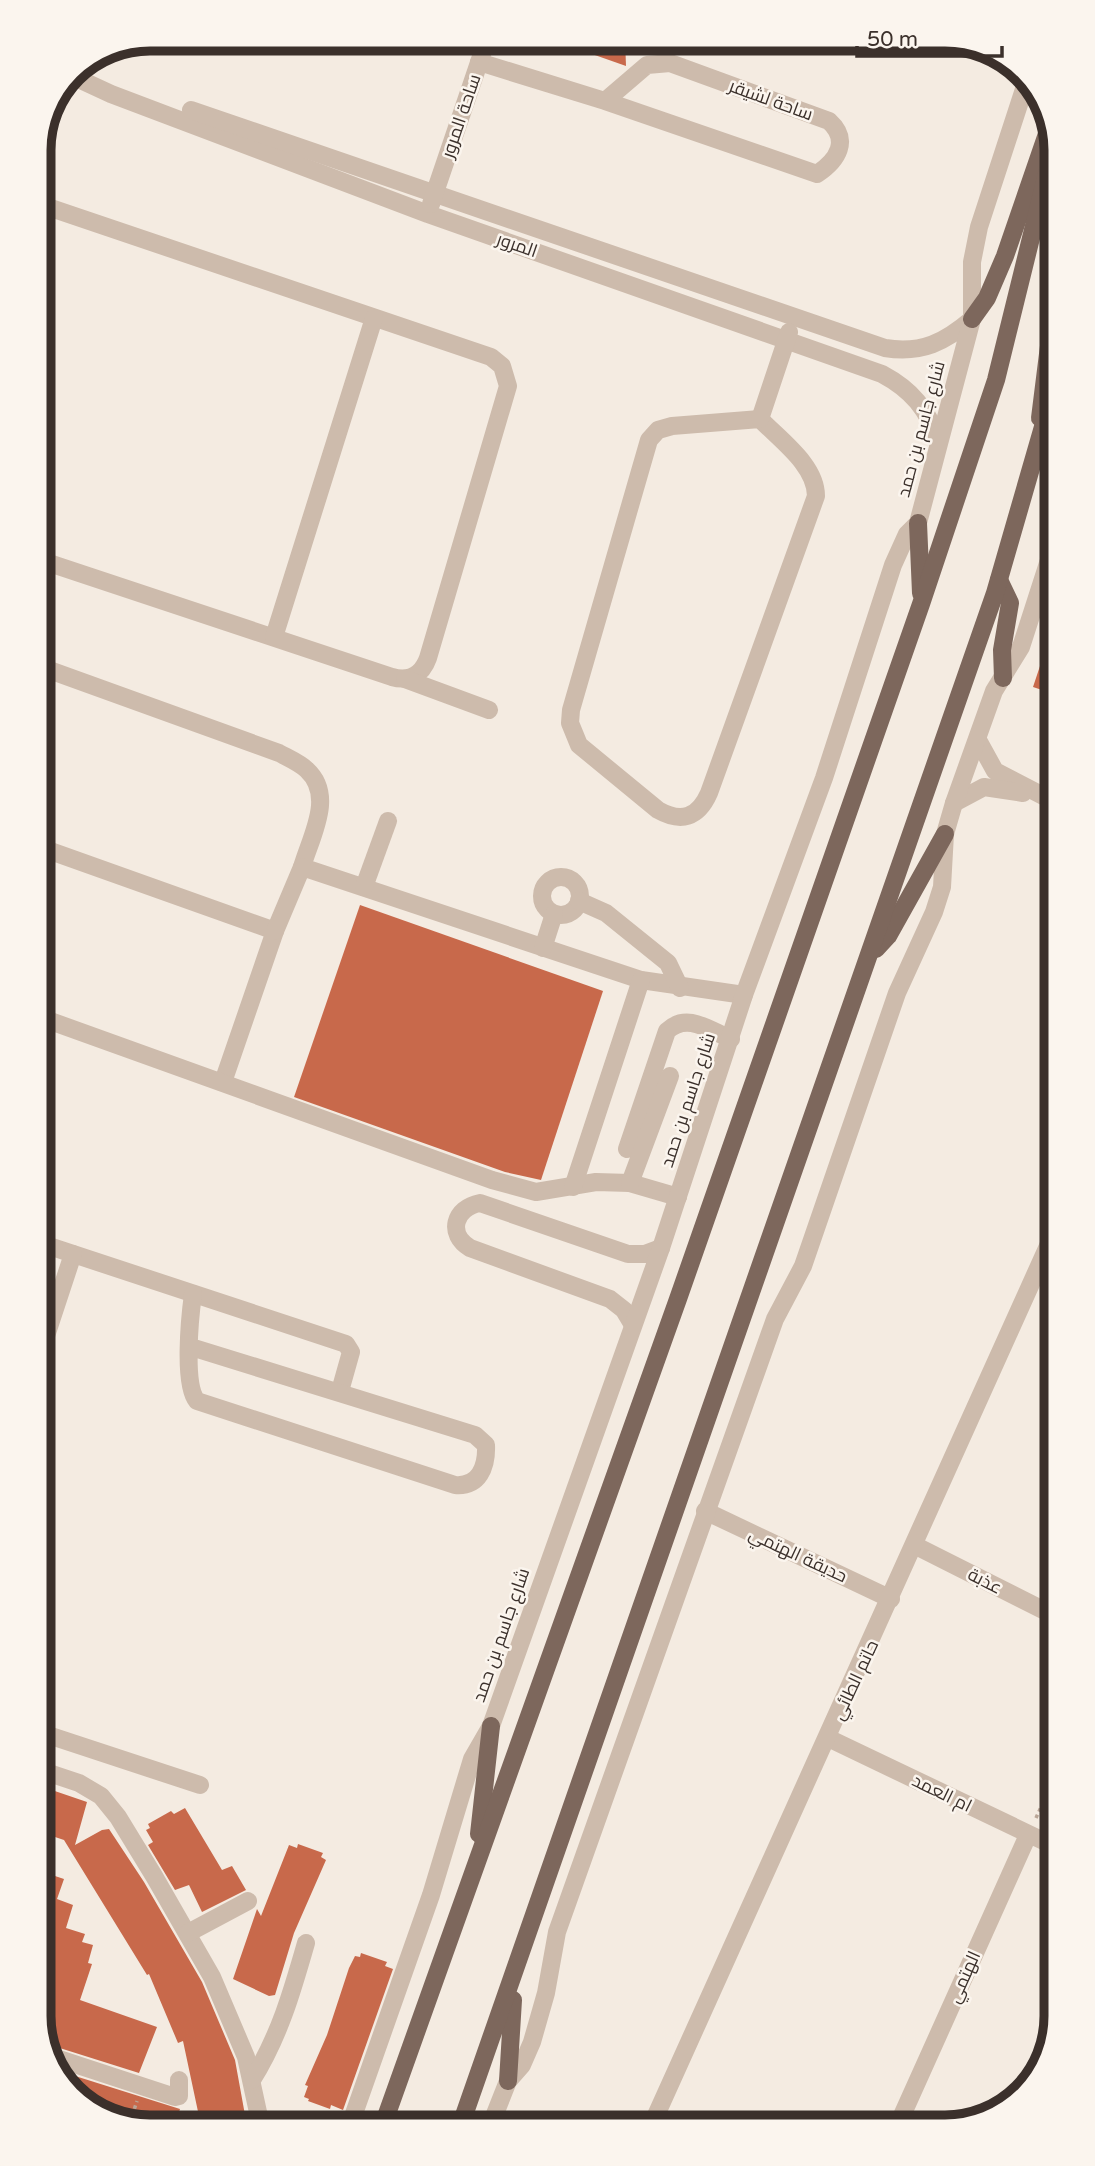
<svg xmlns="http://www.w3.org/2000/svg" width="1095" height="2166" font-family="'Varela Round',Cairo,sans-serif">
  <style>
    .building { fill: #c8694b }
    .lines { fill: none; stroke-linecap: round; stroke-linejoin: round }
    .path { stroke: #b9a596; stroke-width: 3.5; stroke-dasharray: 3.5 3.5; stroke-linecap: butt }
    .minor { stroke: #cdbbac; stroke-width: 18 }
    .major { stroke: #7d675c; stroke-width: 18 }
    .labels { text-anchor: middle; stroke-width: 5; stroke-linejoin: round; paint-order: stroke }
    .street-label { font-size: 18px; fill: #3b302b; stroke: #fbf5ee }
    .rim { fill: none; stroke: #3b302b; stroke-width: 9 }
  </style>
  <rect width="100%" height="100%" fill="#f4ebe1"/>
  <g class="building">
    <polygon points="555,39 625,39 626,66 555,41"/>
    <polygon points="1048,642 1050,642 1051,693 1033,687"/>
    <polygon points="360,905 603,991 541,1180 505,1172 294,1097"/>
    <polygon points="46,1788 87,1802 75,1845 102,1830 109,1829 144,1882 202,1982 235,2060 247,2126 218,2127 213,2118 200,2121 183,2041 178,2043 149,1974 147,1975 64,1840 46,1834"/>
    <polygon points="185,1808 222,1870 232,1866 246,1890 202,1912 189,1885 175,1890 148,1845 153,1842 146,1830 150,1828 148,1824 171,1811 174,1814"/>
    <polygon points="298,1844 323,1853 321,1857 326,1860 294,1933 275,1995 269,1996 233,1979 257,1909 261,1916 289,1845 297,1848"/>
    <polygon points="46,1873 64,1879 57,1899 73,1905 66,1928 85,1934 82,1942 93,1945 88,1963 92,1964 80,2000 157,2027 139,2073 47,2044"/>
    <polygon points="361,1953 387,1962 385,1966 393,1969 343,2110 331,2105 330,2109 308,2101 309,2099 304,2097 308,2086 305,2085 327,2035 349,1968 355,1956 360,1957"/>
    <polygon points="56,2070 180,2109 174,2127 143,2127 82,2105"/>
  </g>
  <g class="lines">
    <g class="path">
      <polyline points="1036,1818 1055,1776"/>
      <polyline points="130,2122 137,2101"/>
    </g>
    <g class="minor">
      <path d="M479,62L605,101L817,174C838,160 850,140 829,121L670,63L647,65L605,101"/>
      <path d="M70,75L111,94L428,214L882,374C912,390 927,409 939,441"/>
      <path d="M191,110L885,348C922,354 945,342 972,319"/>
      <path d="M39,204L491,357L502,366L508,386L428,658C422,675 409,682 392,677L40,560"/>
      <polyline points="431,204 487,39"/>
      <path d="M760,419C780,440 816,465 816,496L709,793C698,818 681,823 658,810L579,745L570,723L571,710L649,440L658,430L672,426Z"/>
      <polyline points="760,419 789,332"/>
      <polyline points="274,637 374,318"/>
      <path d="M41,667L279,753C288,758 300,763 307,770C335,796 311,836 302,867L641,980L744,995"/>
      <polyline points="405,679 489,710"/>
      <polyline points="978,740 995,771 1051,800"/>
      <polyline points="954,803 984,787 1023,793"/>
      <polyline points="42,848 275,931 223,1082"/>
      <circle cx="561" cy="896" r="19"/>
      <polyline points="364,887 388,821"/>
      <polyline points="579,901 606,913 668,963 680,988"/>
      <polyline points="275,931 302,867"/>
      <polyline points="543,948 554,914"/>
      <polyline points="42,1018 492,1180 536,1192 596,1182 630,1183 678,1197"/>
      <path d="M627,1149L667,1031C687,1012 709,1030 731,1039"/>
      <polyline points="630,1183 670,1076"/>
      <polyline points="573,1187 641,980"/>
      <polyline points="43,1244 346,1344 351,1352 340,1391"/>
      <path d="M633,1325L624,1310L610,1299L470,1248C447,1234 454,1208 480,1203L628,1254H645L661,1248"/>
      <polyline points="44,1342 73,1254"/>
      <path d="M191,1347L475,1435L486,1445C487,1467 479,1487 455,1485L197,1401C183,1385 190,1316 193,1294"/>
      <polyline points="705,1511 891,1599"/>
      <polyline points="916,1546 1055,1616"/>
      <polyline points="45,1734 200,1785"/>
      <polyline points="828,1738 1056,1847"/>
      <polyline points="46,1772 79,1783 101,1796 118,1817 154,1876 212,1977 246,2057 261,2126"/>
      <polyline points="188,1933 248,1901"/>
      <polyline points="47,2055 175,2097 179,2096 179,2080"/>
      <path d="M252,2080C279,2037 292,1992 306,1943"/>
      <polyline points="900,2120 1028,1835"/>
      <polyline points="653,2122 1053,1235"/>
      <polyline points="491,2124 508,2081 522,2065 532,2042 546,1993 557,1932 775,1319 803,1266 897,993 934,912 942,887 945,834 954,803 994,691 1021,647 1050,557"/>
      <polyline points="350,2125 431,1895 472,1759 491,1726 661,1248 744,995 824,778 893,565 907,534 918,523 972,319 972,262 979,227 1027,80"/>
    </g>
    <g class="major">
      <polyline points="972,319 987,298 1005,256 1048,131"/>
      <polyline points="1040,418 1049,346"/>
      <polyline points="918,523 921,593"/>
      <polyline points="999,580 1010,603 1002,650 1003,678"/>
      <polyline points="876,949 888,936 945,834"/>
      <polyline points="479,1834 491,1726"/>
      <polyline points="508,2081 513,2000"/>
      <polyline points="461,2124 995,593 1049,406"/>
      <polyline points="383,2125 678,1299 921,604 996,380 1048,169"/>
    </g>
  </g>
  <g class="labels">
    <g class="street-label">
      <text transform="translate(771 100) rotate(20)" y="6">ساحة لشيقر</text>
      <text transform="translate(461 116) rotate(-71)" y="6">ساحة المرور</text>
      <text transform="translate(517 245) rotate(19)" y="6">المرور</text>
      <text transform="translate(921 429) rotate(-75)" y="6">شارع جاسم بن حمد</text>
      <text transform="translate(688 1100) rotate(-72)" y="6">شارع جاسم بن حمد</text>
      <text transform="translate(798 1555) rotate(25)" y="6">حديقة الهتمي</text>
      <text transform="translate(985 1581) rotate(27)" y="6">عذبة</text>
      <text transform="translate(501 1635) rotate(-71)" y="6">شارع جاسم بن حمد</text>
      <text transform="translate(855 1680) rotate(-65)" y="6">حاتم الطائي</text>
      <text transform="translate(942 1793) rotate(26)" y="6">ام العمد</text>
      <text transform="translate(964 1977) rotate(-66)" y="6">الهتمي</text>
    </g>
  </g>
  <path d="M0 0H1095V2166H0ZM150 51H945A99 99 0 0 1 1044 150V2016A99 99 0 0 1 945 2115H150A99 99 0 0 1 51 2016V150A99 99 0 0 1 150 51Z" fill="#fbf5ee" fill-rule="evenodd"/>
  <path class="rim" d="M150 51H945A99 99 0 0 1 1044 150V2016A99 99 0 0 1 945 2115H150A99 99 0 0 1 51 2016V150A99 99 0 0 1 150 51Z"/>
  <path d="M857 46v10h145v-10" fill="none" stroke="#3b302b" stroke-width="3.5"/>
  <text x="867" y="46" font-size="21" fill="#3b302b" stroke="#fbf5ee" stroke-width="5" paint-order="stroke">50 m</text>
</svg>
